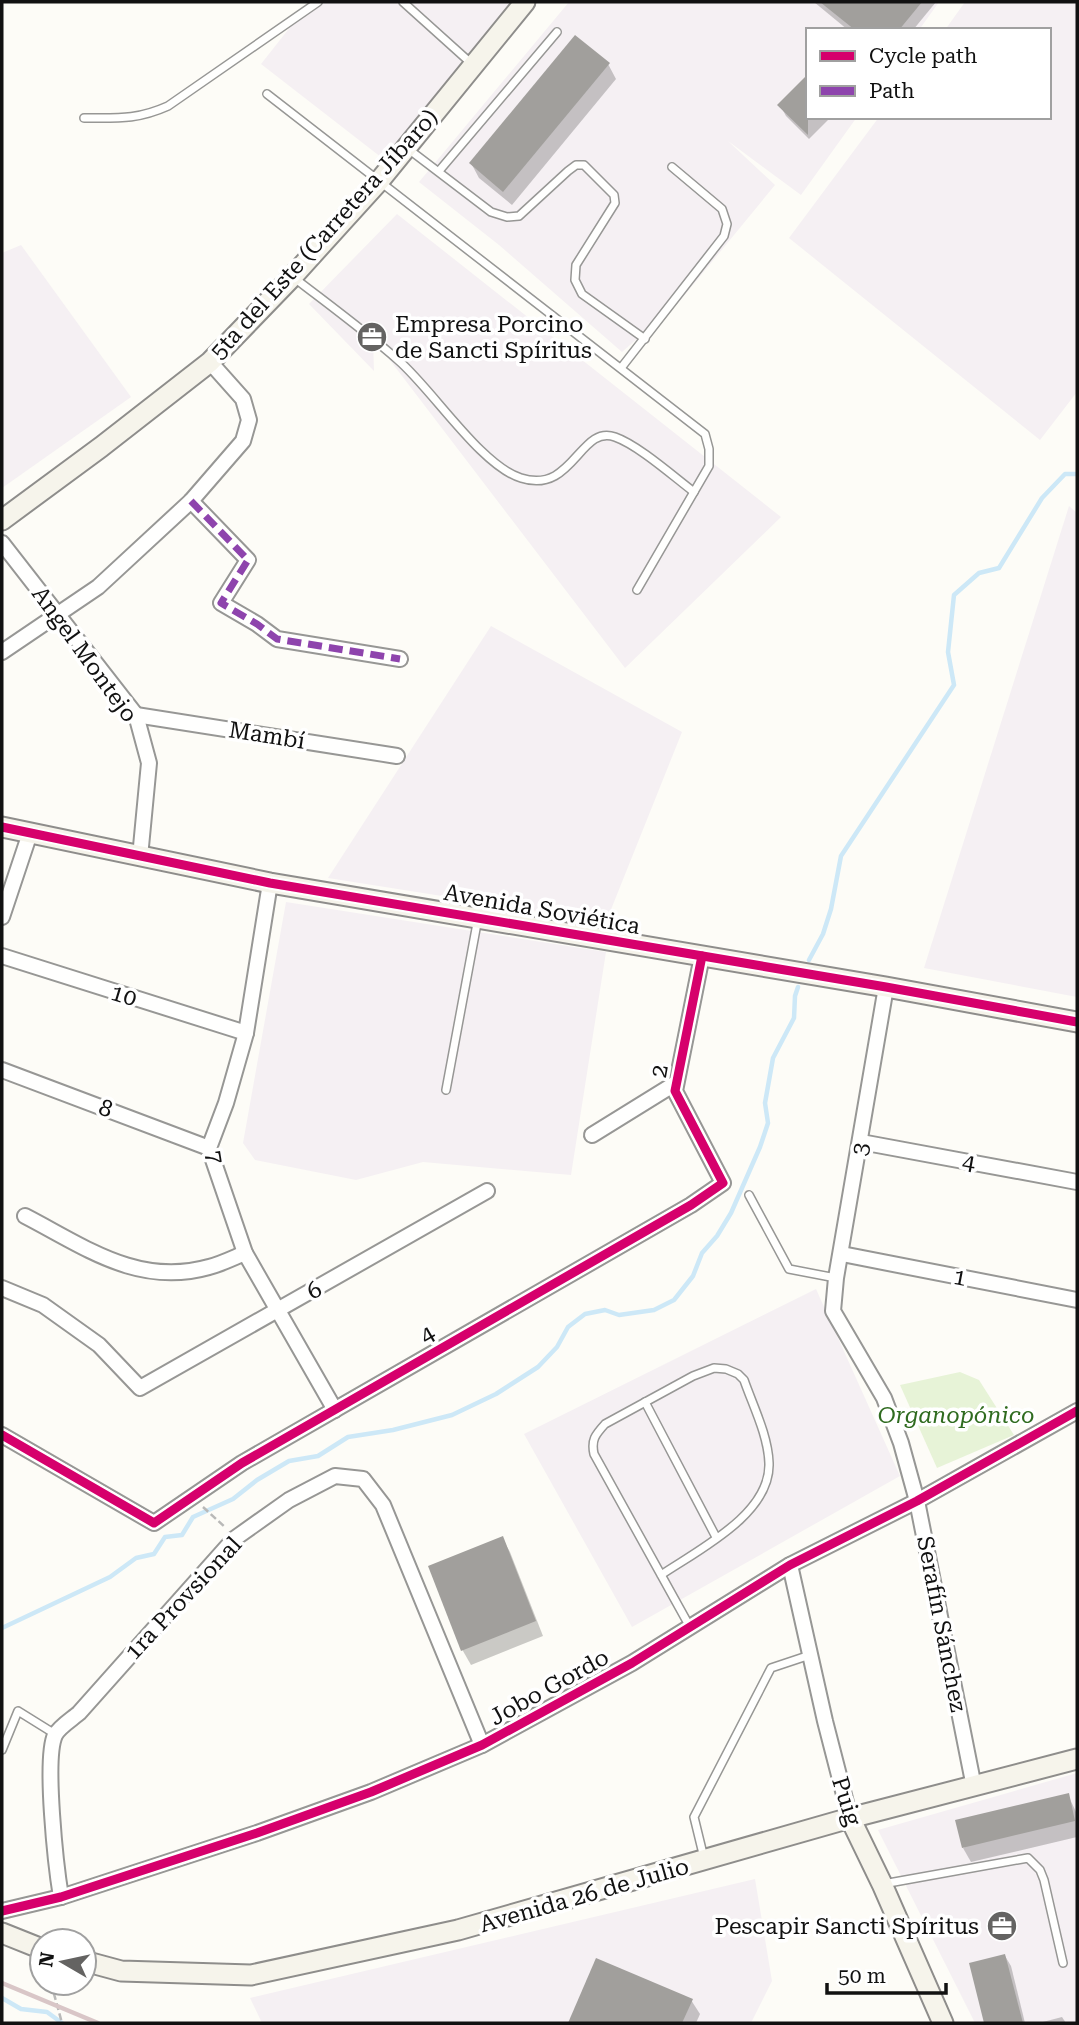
<svg xmlns="http://www.w3.org/2000/svg" width="1079" height="2025" font-family="'Roboto Serif',serif">
  <style>
    .industrial { fill: #f5f0f3 }
    .green { fill: #e7f3d7 }
    .shadow { fill: #0003 }
    .lines { fill: none; stroke-linecap: round; stroke-linejoin: round }
    .stream { stroke: #cde8f7; stroke-width: 4.5 }
    .building { fill: #a19f9c }
    .lane-casing { stroke: #979795; stroke-width: 10 }
    .street-casing { stroke: #979795; stroke-width: 18 }
    .secondary-casing { stroke: #8e8d8b; stroke-width: 23 }
    .path { stroke: #b9b9b8; stroke-width: 2.5; stroke-dasharray: 7 3.5; stroke-linecap: butt }
    .lane { stroke: #fffffe; stroke-width: 7 }
    .street { stroke: #fffffe; stroke-width: 14 }
    .secondary { stroke: #f6f4eb; stroke-width: 19 }
    .rail { stroke: #d9c6c7; stroke-width: 4.5 }
    .quiet { stroke: #8e44ad; stroke-width: 7; stroke-dasharray: 14 7; stroke-linecap: butt }
    .cycleway-casing { stroke: #fff; stroke-width: 13 }
    .cycleway { stroke: #d6006c; stroke-width: 9 }
    .labels { text-anchor: middle; stroke-width: 7; stroke-linejoin: round; paint-order: stroke }
    .street-label { font-size: 23px; fill: #111; stroke: #fff }
    .poi-label { font-size: 23px; fill: #111; stroke: #fff; text-anchor: start }
    .park-label { font-size: 23px; font-style: italic; fill: #2f6b1f; stroke: #fff }
  </style>
  <rect width="100%" height="100%" fill="#fdfcf7"/>
  <g class="industrial">
    <polygon points="310,2 516,2 386,161 261,64"/>
    <polygon points="569,2 939,2 919,30 808,30 808,117 857,117 801,195 728,141 775,185 679,302 622,352 499,245 419,182"/>
    <polygon points="965,2 1077,2 1077,392 1040,440 789,238 879,117 1049,117 1049,30 945,30"/>
    <polygon points="397,214 781,517 625,668 373,338 374,371 309,304"/>
    <polygon points="21,245 131,397 2,488 2,253"/>
    <polygon points="1069,506 1077,513 1077,997 924,968"/>
    <polygon points="491,626 682,732 606,922 328,878"/>
    <polygon points="286,902 606,952 571,1175 423,1162 356,1180 255,1160 243,1143"/>
    <polygon points="816,1289 900,1476 632,1627 524,1434"/>
    <polygon points="1077,1773 1077,2023 975,2023 878,1830"/>
    <polygon points="755,1879 772,1981 751,2023 262,2023 250,1998"/>
  </g>
  <polygon class="green" points="960,1372 979,1380 1014,1435 937,1468 900,1385"/>
  <g class="shadow">
    <polygon points="814,2 936,2 913,30 848,30"/>
    <polygon points="608,64 616,79 512,205 479,178 471,163"/>
    <polygon points="780,105 808,117 831,117 809,139 786,116"/>
    <polygon points="502,1538 510,1552 543,1636 471,1665 463,1651 430,1567"/>
    <polygon points="1068,1795 1077,1814 1077,1837 971,1862 963,1848"/>
    <polygon points="1005,1956 1011,1966 1025,2023 986,2023 971,1965"/>
    <polygon points="597,1960 691,2000 700,2014 696,2023 570,2023"/>
    <polygon points="1062,2017 1066,2023 1039,2023"/>
  </g>
  <g class="lines">
    <g class="stream">
      <polyline points="809,960 823,934 831,909 841,856 954,685 948,652 954,595 979,573 999,568 1042,498 1065,474 1077,474"/>
      <polyline points="2,1628 110,1577 136,1558 154,1554 165,1537 182,1535 193,1517 233,1499 257,1480 289,1461 318,1456 348,1437 393,1430 452,1415 496,1394 538,1367 557,1347 568,1327 585,1314 605,1310 619,1315 654,1310 674,1300 693,1276 702,1253 717,1236 731,1213 760,1147 768,1123 765,1103 773,1058 794,1018 795,996 798,987"/>
      <polyline points="2,1998 21,2009 47,2012 62,2023"/>
    </g>
  </g>
  <g class="building">
    <polygon points="820,2 922,2 899,30 855,30"/>
    <polygon points="575,35 610,63 503,192 469,163"/>
    <polygon points="808,74 808,135 777,105"/>
    <polygon points="503,1536 536,1621 461,1651 428,1566"/>
    <polygon points="1069,1793 1075,1821 962,1848 955,1820"/>
    <polygon points="1005,1954 1023,2023 984,2023 969,1963"/>
    <polygon points="596,1958 693,1999 682,2023 568,2023"/>
  </g>
  <g class="lines">
    <g class="lane-casing">
      <g id="lane">
        <polyline points="403,2 473,65"/>
        <polyline points="267,94 705,434 709,449 709,466 637,590"/>
        <path d="M84,118C117,118 137,120 168,106L318,2"/>
        <polyline points="407,148 491,212 507,217 519,216 568,171 576,165 584,165 614,195 615,203 576,265 575,280 582,294 645,339"/>
        <polyline points="439,171 557,32"/>
        <path d="M293,277C328,304 365,331 398,360C432,389 481,466 521,478C573,495 580,424 615,437C638,445 673,476 694,492"/>
        <polyline points="621,368 724,236 727,224 722,209 672,167"/>
        <polyline points="446,1090 478,918"/>
        <polyline points="749,1195 789,1269 836,1278"/>
        <polyline points="645,1402 716,1537"/>
        <path d="M661,1575C698,1550 771,1514 769,1463C768,1435 753,1406 744,1380L738,1374L726,1369L714,1368L693,1376L605,1424C595,1435 591,1440 594,1454L690,1627"/>
        <polyline points="2,1750 18,1711 55,1734"/>
        <polyline points="704,1858 694,1817 771,1668 810,1655"/>
        <polyline points="883,1884 1028,1858 1040,1870 1044,1880 1063,1963"/>
      </g>
    </g>
    <g class="street-casing">
      <g id="street">
        <polyline points="191,501 248,560 221,603 257,624 277,639 400,659"/>
        <polyline points="2,543 136,715 149,763 140,857"/>
        <polyline points="2,652 98,587 191,501 243,441 249,420 243,399 210,362"/>
        <polyline points="136,715 397,756"/>
        <polyline points="270,883 246,1033 226,1103 209,1148 245,1253 335,1410"/>
        <polyline points="2,917 30,833"/>
        <polyline points="2,956 246,1033"/>
        <polyline points="886,987 836,1278 833,1311 884,1398 901,1443 917,1501 974,1787"/>
        <polyline points="2,1070 209,1148"/>
        <polyline points="592,1135 676,1083"/>
        <polyline points="861,1142 1077,1182"/>
        <path d="M25,1216C85,1247 138,1287 209,1267C221,1264 233,1258 245,1253"/>
        <polyline points="842,1254 1077,1300"/>
        <polyline points="2,1288 43,1305 99,1345 140,1388 487,1191"/>
        <polyline points="2,1435 154,1523 242,1463 691,1205 723,1183 675,1091 702,956"/>
        <polyline points="790,1565 825,1721 850,1818"/>
        <path d="M61,1897C56,1867 44,1759 55,1735C59,1727 72,1719 79,1713L234,1539L289,1500L335,1476L363,1479L383,1505L482,1745"/>
        <polyline points="2,1911 61,1897 257,1833 371,1792 482,1745 632,1663 790,1565 917,1501 1077,1411"/>
      </g>
    </g>
    <g class="secondary-casing">
      <g id="secondary">
        <polyline points="2,520 101,447 210,362 293,276 380,180 525,2"/>
        <polyline points="2,827 270,883 886,987 1077,1022"/>
        <polyline points="850,1818 882,1884 943,2023"/>
        <polyline points="2,1933 42,1949"/>
        <polyline points="84,1961 121,1971 251,1975 458,1930 850,1818 1077,1759"/>
      </g>
    </g>
    <g class="path">
      <polyline points="203,1507 226,1528"/>
      <polyline points="51,1983 62,2023"/>
    </g>
    <use href="#lane" class="lane"/>
    <use href="#street" class="street"/>
    <use href="#secondary" class="secondary"/>
    <polyline class="rail" points="2,1983 98,2023"/>
    <polyline class="quiet" points="191,501 248,560 221,603 257,624 277,639 400,659"/>
    <g class="cycleway-casing">
      <g id="cycleway">
        <polyline points="2,827 270,883 886,987 1077,1022"/>
        <polyline points="2,1435 154,1523 242,1463 691,1205 723,1183 675,1091 702,956"/>
        <polyline points="2,1911 61,1897 257,1833 371,1792 482,1745 632,1663 790,1565 917,1501 1077,1411"/>
      </g>
    </g>
    <use href="#cycleway" class="cycleway"/>
  </g>
  <defs>
    <g id="office-disc" transform="scale(1.575)"><circle r="9.5" fill="#646362" stroke="#fff"/><path d="M-6-3h4V-5.5h4V-3h4V5H-6ZM-1-4.5V-3h2v-1.5ZM-6 0V1H6V0Z" fill="#fff"/></g>
  </defs>
  <g fill-rule="evenodd">
    <use href="#office-disc" x="372" y="337"/>
    <use href="#office-disc" x="1002" y="1926"/>
  </g>
  <g class="labels">
    <g class="street-label">
      <text transform="translate(324 234) rotate(-48)" y="8">5ta del Este (Carretera Jíbaro)</text>
      <text transform="translate(85 654) rotate(54)" y="8">Angel Montejo</text>
      <text transform="translate(267 735) rotate(9)" y="8">Mambí</text>
      <text transform="translate(542 909) rotate(10)" y="8">Avenida Soviética</text>
      <text transform="translate(124 995) rotate(17)" y="8">10</text>
      <text transform="translate(659 1071) rotate(-80)" y="8">2</text>
      <text transform="translate(106 1108) rotate(21)" y="8">8</text>
      <text transform="translate(860 1149) rotate(-80)" y="8">3</text>
      <text transform="translate(215 1157) rotate(81)" y="8">7</text>
      <text transform="translate(969 1162) rotate(10)" y="8">4</text>
      <text transform="translate(960 1277) rotate(11)" y="8">1</text>
      <text transform="translate(314 1290) rotate(-30)" y="8">6</text>
      <text transform="translate(427 1334) rotate(-30)" y="8">4</text>
      <text transform="translate(183 1598) rotate(-47)" y="8">1ra Provsional</text>
      <text transform="translate(942 1624) rotate(79)" y="8">Serafín Sánchez</text>
      <text transform="translate(549 1687) rotate(-29)" y="8">Jobo Gordo</text>
      <text transform="translate(847 1801) rotate(72)" y="8">Puig</text>
      <text transform="translate(584 1895) rotate(-16)" y="8">Avenida 26 de Julio</text>
    </g>
    <g class="poi-label">
      <text x="395" y="332">Empresa Porcino<tspan x="395" dy="26">de Sancti Spíritus</tspan></text>
      <text x="979" y="1934" text-anchor="end">Pescapir Sancti Spíritus</text>
    </g>
    <g class="park-label">
      <text x="956" y="1423">Organopónico</text>
    </g>
  </g>
  <rect width="1079" height="2025" fill="none" stroke="#111111" stroke-width="7"/>
  <rect x="806" y="28" width="245" height="91" fill="#ffffff" stroke="#a0a0a0" stroke-width="2"/>
  <rect x="820" y="51" width="35" height="10" fill="#d6006c" stroke="#a0a0a0" stroke-width="2"/>
  <text x="869" y="63" font-size="21" fill="#111111">Cycle path</text>
  <rect x="820" y="86" width="35" height="10" fill="#8e44ad" stroke="#a0a0a0" stroke-width="2"/>
  <text x="869" y="98" font-size="21" fill="#111111">Path</text>
  <g transform="translate(63 1962) rotate(279)"><circle r="33" fill="#ffffff" stroke="#a0a0a0" stroke-width="2"/>
  <path d="M0-5L12 26L0 18L-12 26Z" fill="#646362"/>
  <text y="-10" font-size="19" font-weight="bold" text-anchor="middle" fill="#111111">N</text>
  </g>
  <path d="M827 1983v10h119v-10" fill="none" stroke="#111111" stroke-width="3.5"/>
  <text x="838" y="1983" font-size="21" fill="#111111" stroke="#ffffff" stroke-width="5" paint-order="stroke">50 m</text>
</svg>
